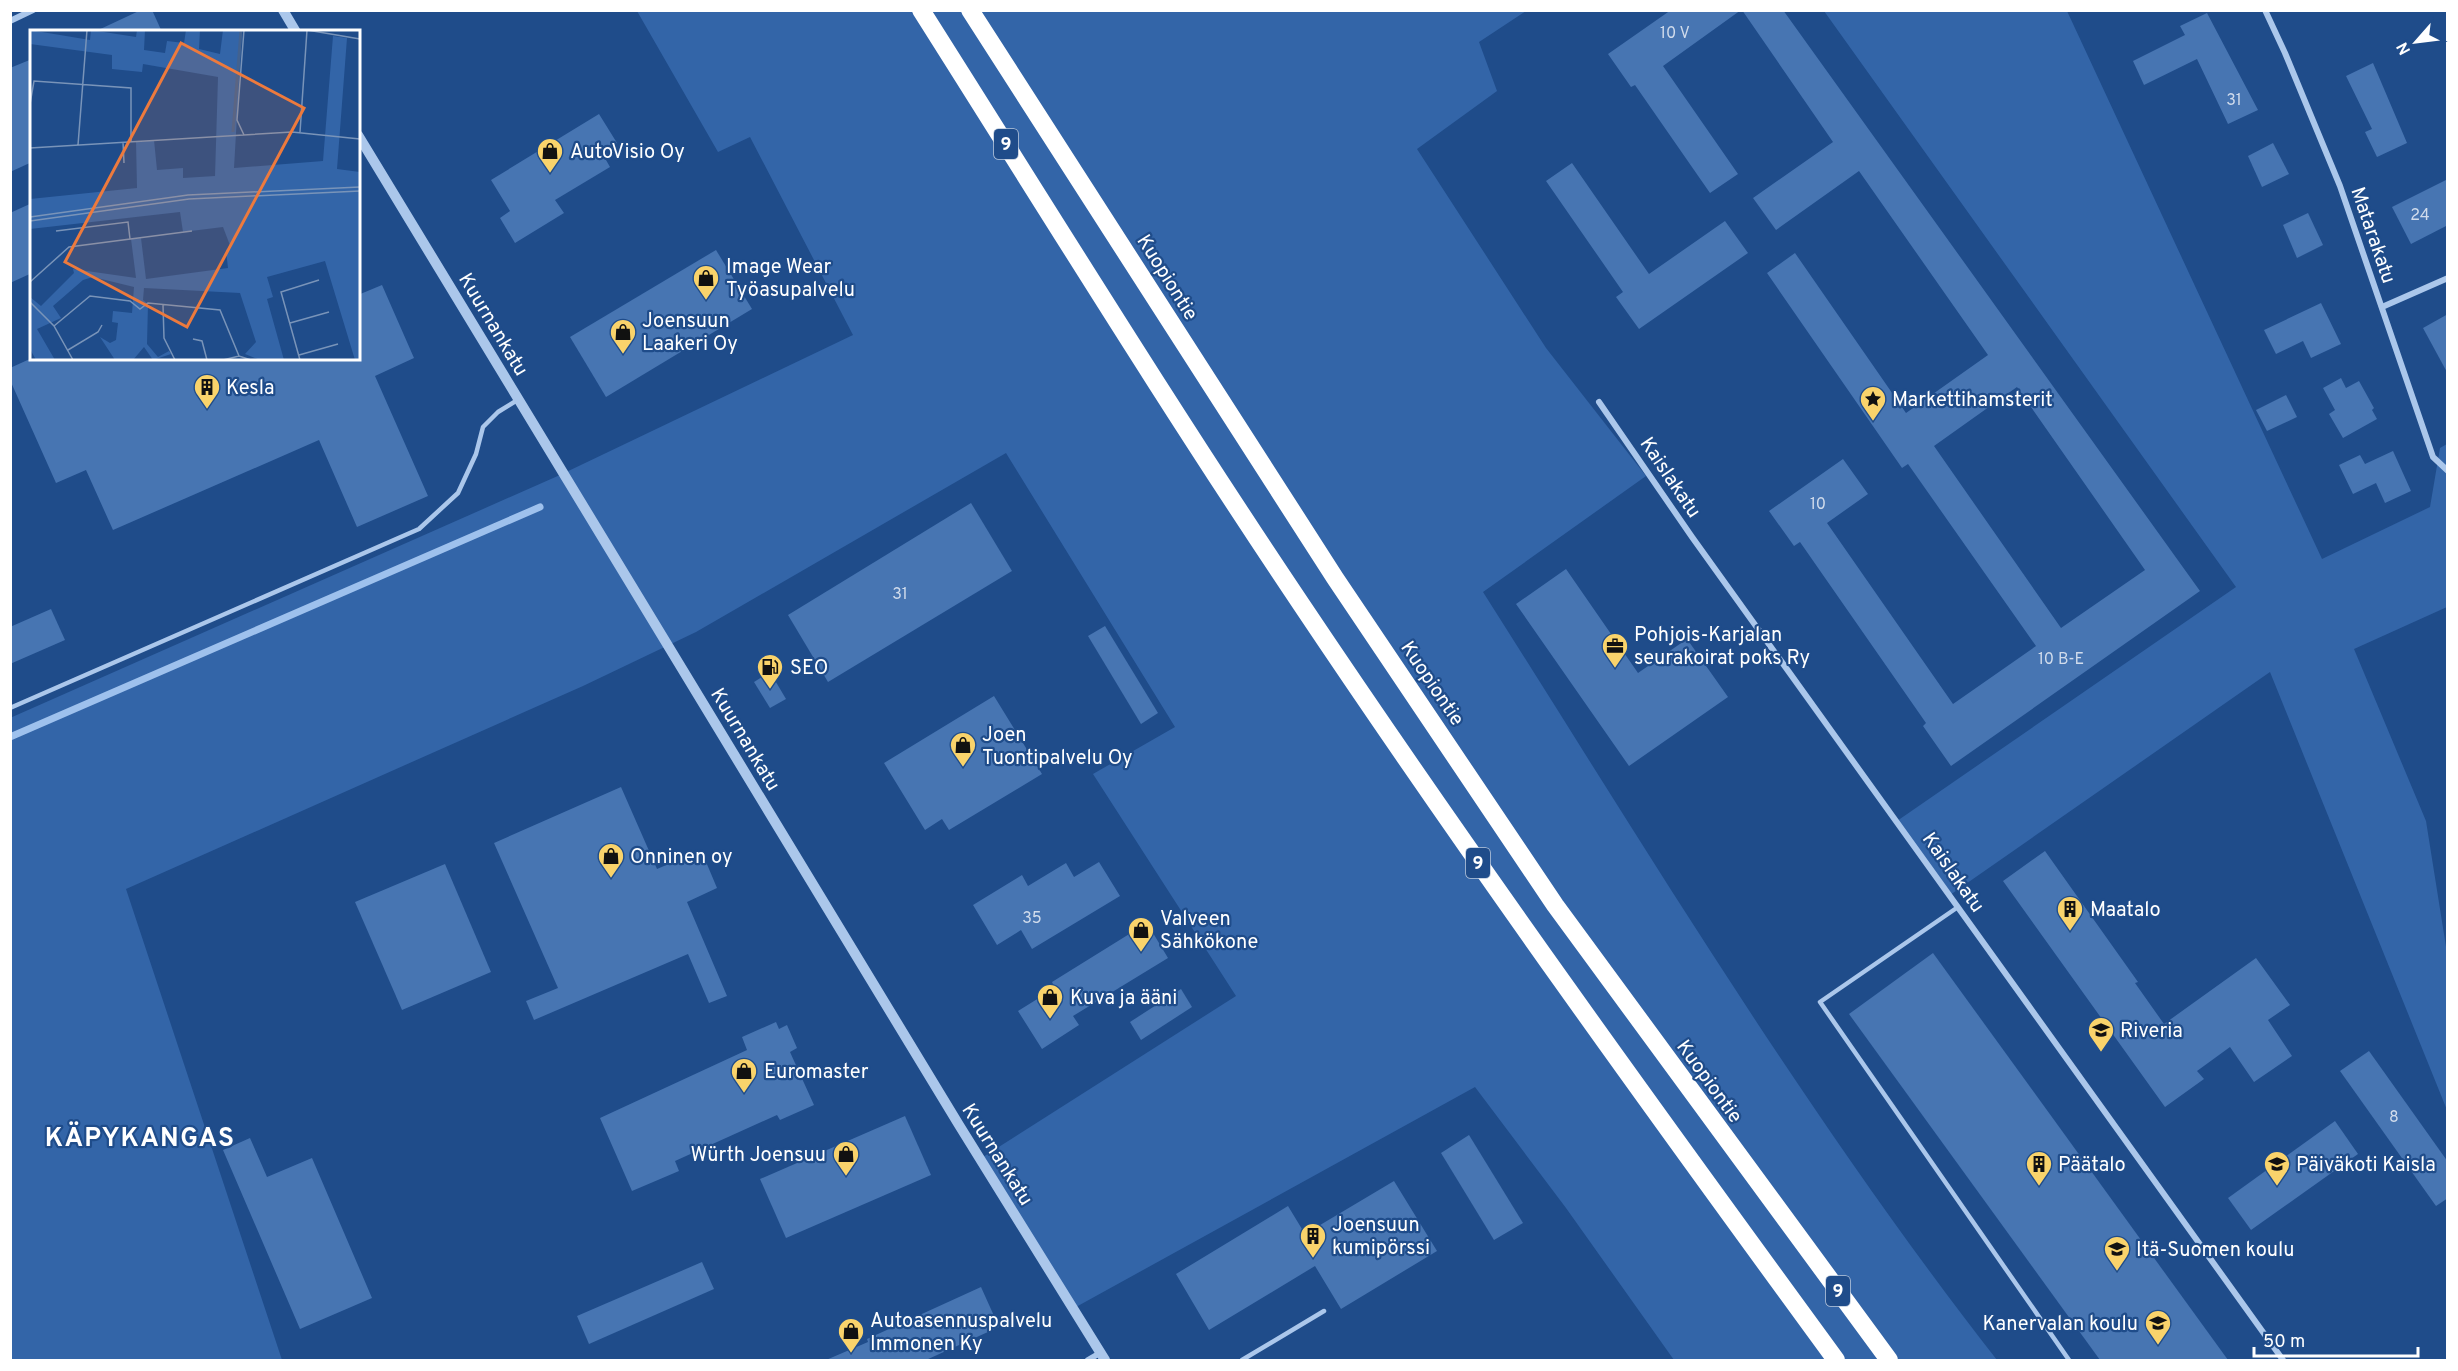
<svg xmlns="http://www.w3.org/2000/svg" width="2458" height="1371" font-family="Overpass,sans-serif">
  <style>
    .green { fill: #3365a8 }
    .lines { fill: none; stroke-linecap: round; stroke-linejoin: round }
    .stream { stroke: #9ec1ed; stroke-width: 7 }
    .building { fill: #4775b2; fill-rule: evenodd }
    .service { stroke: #abc7eb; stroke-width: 4.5 }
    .minor { stroke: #abc7eb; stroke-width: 6 }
    .tertiary { stroke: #abc7eb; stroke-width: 10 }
    .motorway { stroke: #fff; stroke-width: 18 }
    .labels { text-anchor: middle; stroke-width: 4.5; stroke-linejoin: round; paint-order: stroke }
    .number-label { font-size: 16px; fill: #d1dcec }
    .shield { fill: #1f4c8a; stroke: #bcc9dc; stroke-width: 1.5 }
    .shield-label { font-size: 18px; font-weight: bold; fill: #fff }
    .poi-label { font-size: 20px; fill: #fff; stroke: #1f4c8a; text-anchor: start }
    .street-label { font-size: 20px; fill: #fff; stroke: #1f4c8a }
    .district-label { font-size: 26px; font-weight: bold; letter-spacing: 1.5px; fill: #fff; stroke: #1f4c8a }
    .inset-river { fill: none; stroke: #426290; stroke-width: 3 }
    .inset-road { fill: none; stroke: #7994b9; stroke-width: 1.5 }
    .view { fill: #ed7a3d; fill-opacity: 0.15; stroke: #ed7a3d; stroke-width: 3 }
    .inset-edge { fill: none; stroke: #fff; stroke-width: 3 }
  </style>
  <rect width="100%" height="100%" fill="#1f4c8a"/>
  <g class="green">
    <path d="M637,11H1526L1479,42L1497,91L1417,149L1546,348L1646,476L1483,592C1648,852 1807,1117 1997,1360H1674L1566,1208L1475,1087L1076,1307L983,1157L1236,996L1093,774L1175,727L1006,453L696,632L583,686L126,889L282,1360H11L10,718L560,475L853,335L750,137L718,152Z"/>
    <polygon points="1824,11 2067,11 2322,559 2430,507 2440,448 2447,444 2447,607 2354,649 2426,821 2447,953 2447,1110 2270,672 1950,895 1897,821 2236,587"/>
  </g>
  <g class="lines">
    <polyline class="stream" points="10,737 540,507"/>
  </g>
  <g class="building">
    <polygon points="141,10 152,10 162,32 94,32"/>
    <polygon points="1671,10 1741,10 1663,66 1738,174 1710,193 1635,85 1631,87 1608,54"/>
    <path d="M1742,10H1783L2200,591L1951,766L1923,726L1926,723L1800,542L1794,546L1769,511L1843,459L1868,494L1827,523L1953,704L2036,646L1908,464L1902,468L1767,273L1795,253L1906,413L1988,355L1859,171L1776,230L1753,198L1833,142ZM2017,387L2145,570L2061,628L1934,446Z"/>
    <polygon points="2207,13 2258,110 2228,124 2197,59 2144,85 2133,61 2185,35 2180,26"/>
    <polygon points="32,59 32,162 10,172 10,68"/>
    <polygon points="2373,63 2407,143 2377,157 2365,132 2372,129 2346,76"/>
    <polygon points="599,114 617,143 602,153 610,167 555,200 564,213 515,243 500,218 510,211 491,180"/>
    <polygon points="2273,143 2289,174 2262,187 2248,156"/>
    <polygon points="1572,163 1649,274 1725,221 1748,253 1639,329 1616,297 1623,292 1546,181"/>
    <polygon points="2448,179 2448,225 2411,244 2392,207"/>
    <polygon points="32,203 32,273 10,283 10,213"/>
    <polygon points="2308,213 2323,245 2297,258 2283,225"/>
    <polygon points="716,250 752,309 606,397 570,337"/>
    <polygon points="382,285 414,358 375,376 428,496 357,527 319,440 113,530 86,470 56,483 10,380 10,368 32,358 358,358 358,295"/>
    <polygon points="2321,303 2341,344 2311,358 2303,341 2276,354 2264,330"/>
    <polygon points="2448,314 2448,374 2423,328"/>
    <polygon points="2341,378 2346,388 2359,381 2374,408 2372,410 2377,419 2343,438 2329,414 2335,410 2323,388"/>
    <polygon points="2286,395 2297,417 2267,431 2256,410"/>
    <polygon points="2393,451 2411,491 2385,503 2376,483 2353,494 2339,465 2360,455 2365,464"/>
    <polygon points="971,503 1012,571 828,682 788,615"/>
    <polygon points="1566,569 1638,673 1687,639 1728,697 1629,766 1516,604"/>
    <polygon points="51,609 65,640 10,664 10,627"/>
    <polygon points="1105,626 1158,713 1141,724 1088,636"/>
    <polygon points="770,672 786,699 770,708 754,682"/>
    <polygon points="994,696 1042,774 949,830 942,819 925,830 884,763"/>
    <polygon points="621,787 657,869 701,850 717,888 687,902 727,996 709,1003 688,954 534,1020 526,1001 558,988 494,843"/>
    <polygon points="2045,851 2138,982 2135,983 2164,1024 2256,958 2290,1005 2268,1020 2292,1056 2254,1082 2230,1047 2197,1071 2204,1079 2165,1107 2003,881"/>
    <polygon points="1099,862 1120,896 1032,949 1021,930 997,945 973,905 1022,875 1028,886 1066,863 1074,877"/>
    <polygon points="445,864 491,972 402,1010 355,902"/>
    <polygon points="1147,923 1168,958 1073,1016 1079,1025 1042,1049 1018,1011 1055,988 1052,982"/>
    <polygon points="1933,953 2228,1360 2100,1360 1849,1014"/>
    <polygon points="1181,989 1192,1007 1141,1040 1130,1022"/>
    <polygon points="776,1022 779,1029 787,1025 797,1048 790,1052 814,1105 780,1120 777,1115 675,1161 679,1171 632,1191 600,1118 747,1050 742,1037"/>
    <polygon points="2369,1051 2448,1162 2448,1198 2436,1206 2340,1071"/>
    <polygon points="905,1116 931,1175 786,1238 760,1179"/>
    <polygon points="2335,1121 2358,1154 2251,1230 2228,1198"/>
    <polygon points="1469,1135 1523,1223 1494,1240 1441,1153"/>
    <polygon points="250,1138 267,1177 312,1158 372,1298 300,1329 223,1150"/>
    <polygon points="1394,1181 1437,1251 1341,1309 1315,1266 1209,1330 1176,1274 1288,1206 1305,1234"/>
    <polygon points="702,1262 714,1289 589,1344 577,1316"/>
    <polygon points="981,1287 999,1327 926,1360 826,1360 868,1342 867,1339"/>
  </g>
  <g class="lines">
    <g class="service">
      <polyline points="10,708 419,529 458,493 476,454 483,427 498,412 519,399"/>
      <polyline points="1958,907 1820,1002 2069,1360"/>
      <polyline points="1242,1360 1324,1311"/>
    </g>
    <g class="minor">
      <polyline points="2265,10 2285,53 2340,186 2433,457 2448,471"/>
      <polyline points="10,21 33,10"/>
      <polyline points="2382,307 2448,278"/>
      <polyline points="1599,402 1692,537 2283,1360"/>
      <polyline points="1088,1360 1100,1353"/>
    </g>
    <g class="tertiary">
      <polyline points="283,10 296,32"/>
      <polyline points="358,135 959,1125 1105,1360"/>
    </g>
    <g class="motorway">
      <path d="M921,10C1047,209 1170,409 1301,604C1473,861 1654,1111 1836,1360"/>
      <polyline points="970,10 1335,578 1555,905 1889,1360"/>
    </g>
  </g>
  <defs>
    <g id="shop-pin" transform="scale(1.35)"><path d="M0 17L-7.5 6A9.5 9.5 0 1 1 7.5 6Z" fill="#f9d36b" stroke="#1f4c8a"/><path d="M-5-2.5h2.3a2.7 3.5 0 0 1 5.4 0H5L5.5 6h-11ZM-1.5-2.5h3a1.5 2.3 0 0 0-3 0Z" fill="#111"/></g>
    <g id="building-pin" transform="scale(1.35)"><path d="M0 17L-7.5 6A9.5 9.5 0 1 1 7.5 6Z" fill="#f9d36b" stroke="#1f4c8a"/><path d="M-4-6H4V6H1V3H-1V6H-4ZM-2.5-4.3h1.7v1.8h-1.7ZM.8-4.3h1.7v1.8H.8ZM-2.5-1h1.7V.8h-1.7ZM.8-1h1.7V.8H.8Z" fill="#111"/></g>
    <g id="sight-pin" transform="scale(1.35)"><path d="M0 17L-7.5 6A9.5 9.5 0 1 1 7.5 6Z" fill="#f9d36b" stroke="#1f4c8a"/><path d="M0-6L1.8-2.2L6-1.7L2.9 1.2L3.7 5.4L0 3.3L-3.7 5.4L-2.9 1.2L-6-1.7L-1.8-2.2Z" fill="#111"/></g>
    <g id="office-pin" transform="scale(1.35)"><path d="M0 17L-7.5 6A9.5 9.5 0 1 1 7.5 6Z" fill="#f9d36b" stroke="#1f4c8a"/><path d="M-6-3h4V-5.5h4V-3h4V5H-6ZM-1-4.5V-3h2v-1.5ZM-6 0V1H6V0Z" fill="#111"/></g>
    <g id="fuel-pin" transform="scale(1.35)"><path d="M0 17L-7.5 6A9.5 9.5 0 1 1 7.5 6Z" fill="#f9d36b" stroke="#1f4c8a"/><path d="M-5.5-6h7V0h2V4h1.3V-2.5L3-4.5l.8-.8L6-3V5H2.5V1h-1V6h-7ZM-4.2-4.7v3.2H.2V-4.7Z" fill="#111"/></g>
    <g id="school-pin" transform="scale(1.35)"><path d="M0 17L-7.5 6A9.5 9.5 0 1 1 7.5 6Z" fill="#f9d36b" stroke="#1f4c8a"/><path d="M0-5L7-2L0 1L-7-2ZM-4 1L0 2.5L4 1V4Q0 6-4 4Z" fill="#111"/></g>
  </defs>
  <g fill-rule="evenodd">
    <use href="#shop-pin" x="550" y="151"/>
    <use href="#shop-pin" x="706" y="278"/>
    <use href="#shop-pin" x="623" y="332"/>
    <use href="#building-pin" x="207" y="387"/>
    <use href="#sight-pin" x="1873" y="399"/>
    <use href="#office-pin" x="1615" y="646"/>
    <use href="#fuel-pin" x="770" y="667"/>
    <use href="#shop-pin" x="963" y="745"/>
    <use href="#shop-pin" x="611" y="856"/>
    <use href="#building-pin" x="2070" y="909"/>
    <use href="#shop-pin" x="1141" y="930"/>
    <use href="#shop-pin" x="1050" y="997"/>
    <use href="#school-pin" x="2101" y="1030"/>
    <use href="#shop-pin" x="744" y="1071"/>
    <use href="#shop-pin" x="846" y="1154"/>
    <use href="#building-pin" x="2039" y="1164"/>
    <use href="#school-pin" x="2277" y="1164"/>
    <use href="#building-pin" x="1313" y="1236"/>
    <use href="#school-pin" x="2117" y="1249"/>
    <use href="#school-pin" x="2158" y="1323"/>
    <use href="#shop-pin" x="851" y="1331"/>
  </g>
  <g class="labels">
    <g class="number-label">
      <text x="1675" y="38">10 V</text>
      <text x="2234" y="105">31</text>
      <text x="2420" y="220">24</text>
      <text x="1818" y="509">10</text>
      <text x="900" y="599">31</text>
      <text x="2061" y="664">10 B-E</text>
      <text x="1032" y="923">35</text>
      <text x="2394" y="1122">8</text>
    </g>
    <g class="shield">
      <rect x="994" y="129" width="24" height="30" rx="4.5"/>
      <rect x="1466" y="848" width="24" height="30" rx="4.5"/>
      <rect x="1826" y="1276" width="24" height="30" rx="4.5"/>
    </g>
    <g class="shield-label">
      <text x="1006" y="150">9</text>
      <text x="1478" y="869">9</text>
      <text x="1838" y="1297">9</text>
    </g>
    <g class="poi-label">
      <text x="570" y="158">AutoVisio Oy</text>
      <text x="726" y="273">Image Wear<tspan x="726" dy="23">Työasupalvelu</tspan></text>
      <text x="642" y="327">Joensuun<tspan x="642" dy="23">Laakeri Oy</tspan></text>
      <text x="226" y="394">Kesla</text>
      <text x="1892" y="406">Markettihamsterit</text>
      <text x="1634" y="641">Pohjois-Karjalan<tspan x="1634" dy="23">seurakoirat poks Ry</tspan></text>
      <text x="790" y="674">SEO</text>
      <text x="982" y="741">Joen<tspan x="982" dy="23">Tuontipalvelu Oy</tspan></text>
      <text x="630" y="863">Onninen oy</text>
      <text x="2090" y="916">Maatalo</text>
      <text x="1160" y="925">Valveen<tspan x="1160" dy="23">Sähkökone</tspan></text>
      <text x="1070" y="1004">Kuva ja ääni</text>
      <text x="2120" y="1037">Riveria</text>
      <text x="764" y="1078">Euromaster</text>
      <text x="826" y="1161" text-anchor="end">Würth Joensuu</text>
      <text x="2058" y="1171">Päätalo</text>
      <text x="2296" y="1171">Päiväkoti Kaisla</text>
      <text x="1332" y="1231">Joensuun<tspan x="1332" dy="23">kumipörssi</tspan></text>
      <text x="2136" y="1256">Itä-Suomen koulu</text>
      <text x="870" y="1327">Autoasennuspalvelu<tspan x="870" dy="23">Immonen Ky</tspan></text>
      <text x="2138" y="1330" text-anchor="end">Kanervalan koulu</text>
    </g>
    <g class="street-label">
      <text transform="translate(2374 235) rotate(71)" y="7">Matarakatu</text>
      <text transform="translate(1168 277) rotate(58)" y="7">Kuopiontie</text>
      <text transform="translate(494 324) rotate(59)" y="7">Kuurnankatu</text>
      <text transform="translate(1671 477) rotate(56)" y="7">Kaislakatu</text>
      <text transform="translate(1433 683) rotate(56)" y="7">Kuopiontie</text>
      <text transform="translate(746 739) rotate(59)" y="7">Kuurnankatu</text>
      <text transform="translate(1954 872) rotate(55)" y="7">Kaislakatu</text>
      <text transform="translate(1710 1081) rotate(54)" y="7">Kuopiontie</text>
      <text transform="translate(998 1154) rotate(58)" y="7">Kuurnankatu</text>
    </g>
    <g class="district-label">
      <text x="140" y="1146">KÄPYKANGAS</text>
    </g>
  </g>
  <g transform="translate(30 30)">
    <rect width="330" height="330" fill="#1f4c8a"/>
    <path d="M0,0L60,10L61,0L106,7L107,0H115L114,20L135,23L137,11L154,13L156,0H170L169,19L190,24L193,0H212L204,138L293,131L303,6L317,8L307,139L330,142V330H325L295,231L237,247L243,267L237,269L254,330H230L215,324L226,312L210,263L114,258L113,270L118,274L117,314L128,327L139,321L141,324L123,330L114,317L103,330H85L70,307L80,313L86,310L88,293L82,292L83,281L102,283L104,257L63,247L53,250L23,276L31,288L7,299L25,330H6L0,319V267L11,276L44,243L43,239L106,248L101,209L111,208L116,249L198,238L196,220L201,218L193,197L153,202L150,182L0,199V169L107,158L106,112L124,110L127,140L153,138V148L185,146L188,47L113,34L112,42L82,39V25L0,14Z" fill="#3365a8"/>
    <path class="inset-river" d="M203,102L211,0"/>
    <path class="inset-road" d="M277,0L330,9M0,74L4,51L101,58V112M270,102L277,0M214,105L207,90L214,0M93,112L94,133M48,115L57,0M0,118L262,102L330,109M0,187L158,165L330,157M0,191L159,169L330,161M26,201L98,192L100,209M0,252L39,217L162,201M0,272L24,296L43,330M133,275L134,308L145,330M260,293L299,282M24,296L60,266L100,271L110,279L118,273L190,280L209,326M163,309L172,311L177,330M38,320L68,302L72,295M269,325L308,314M193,330L209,326L221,330M270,330L251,262L289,250"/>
    <path class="view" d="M151,13L274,78L157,297L35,232Z"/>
    <rect width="330" height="330" class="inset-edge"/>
  </g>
  <rect width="2458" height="1371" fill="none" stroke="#ffffff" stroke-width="24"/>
  <g transform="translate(2416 42) rotate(242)" stroke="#1f4c8a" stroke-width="4.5" paint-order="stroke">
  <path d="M0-4.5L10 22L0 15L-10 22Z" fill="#ffffff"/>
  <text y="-9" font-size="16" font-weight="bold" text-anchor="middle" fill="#ffffff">N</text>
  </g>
  <path d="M2254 1347v9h164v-9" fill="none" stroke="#ffffff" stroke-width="3"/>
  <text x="2263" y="1347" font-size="18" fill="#ffffff" stroke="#1f4c8a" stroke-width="4.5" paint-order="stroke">50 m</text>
</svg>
